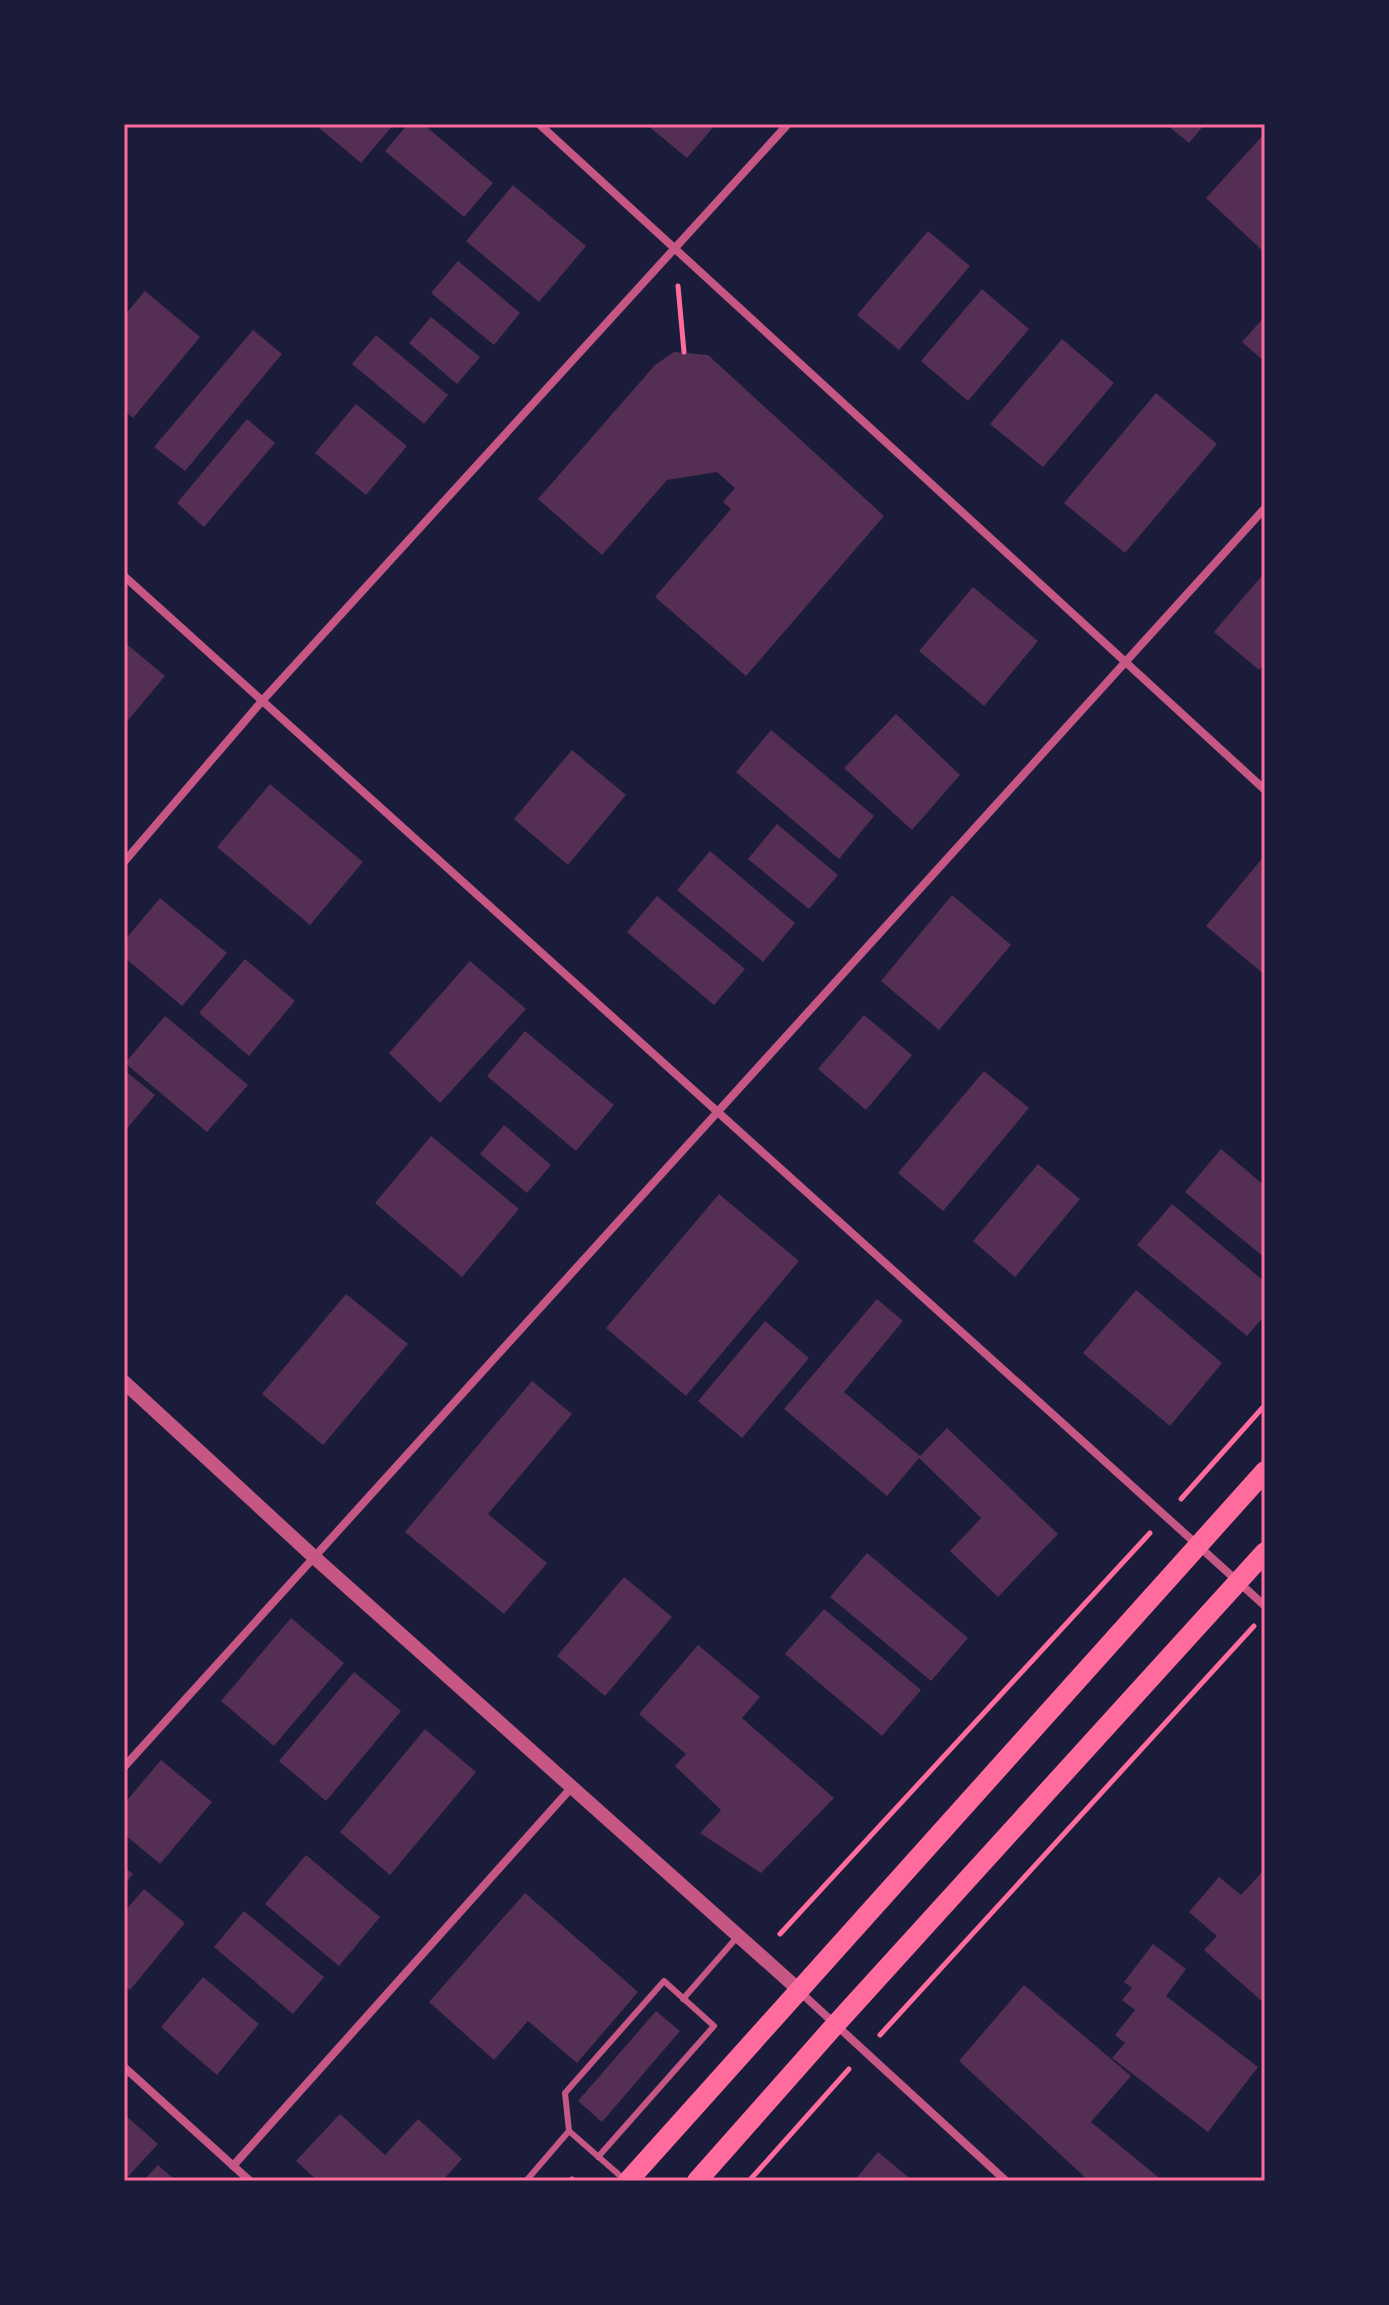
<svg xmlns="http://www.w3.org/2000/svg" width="1389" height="2305" font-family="'Varela Round',sans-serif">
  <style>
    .building { fill: #542f53 }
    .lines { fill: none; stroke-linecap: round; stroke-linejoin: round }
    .path { stroke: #ff6b9d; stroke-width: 5 }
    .service { stroke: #c65784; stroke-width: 6 }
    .minor { stroke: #c65784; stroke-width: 8 }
    .tertiary { stroke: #c65784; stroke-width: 14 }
    .primary { stroke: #ff6b9d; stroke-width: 20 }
    .neatline { fill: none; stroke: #ff6b9d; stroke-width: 3 }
  </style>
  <rect width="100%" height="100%" fill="#1b1b3a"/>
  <g class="building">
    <polygon points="318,124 394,124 361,163 317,126"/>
    <polygon points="408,124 423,124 493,183 464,217 385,151"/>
    <polygon points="646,124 716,124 687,158"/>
    <polygon points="1166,124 1205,124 1189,143"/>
    <polygon points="1265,133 1265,253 1206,198"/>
    <polygon points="513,185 586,246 539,302 466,241"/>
    <polygon points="928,231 970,266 899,350 857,315"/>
    <polygon points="458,261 520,313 494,345 431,293"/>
    <polygon points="982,289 1029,329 968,401 921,361"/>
    <polygon points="145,291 200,337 133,418 124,411 124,316"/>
    <polygon points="1265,316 1265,362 1242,342"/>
    <polygon points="431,317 480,357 457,384 409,343"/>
    <polygon points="253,330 282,354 185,471 154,447"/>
    <polygon points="376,335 448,395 424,424 352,364"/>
    <polygon points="1062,339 1114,383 1043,467 990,424"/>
    <polygon points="674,352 708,355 884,516 746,676 655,597 731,509 723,502 735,488 717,472 667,480 602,555 538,499 655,365"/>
    <polygon points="1156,393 1217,444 1125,553 1064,503"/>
    <polygon points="356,404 407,446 366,495 315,453"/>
    <polygon points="247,419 275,443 204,527 177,503"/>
    <polygon points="1265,572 1265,663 1259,670 1214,632"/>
    <polygon points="973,587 1038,641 984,706 919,651"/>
    <polygon points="124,642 165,676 124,725"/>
    <polygon points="896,714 960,775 912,830 844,768"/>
    <polygon points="771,730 874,816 839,859 736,772"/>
    <polygon points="572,750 626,795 568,865 514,819"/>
    <polygon points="270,784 363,862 310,925 217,847"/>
    <polygon points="777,824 838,875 809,909 748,859"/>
    <polygon points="710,851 795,923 763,962 677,890"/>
    <polygon points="1265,855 1265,975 1206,926"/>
    <polygon points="952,895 1011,945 939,1030 881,981"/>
    <polygon points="657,896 745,969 714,1005 627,932"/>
    <polygon points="160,898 227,953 182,1006 124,957 124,941"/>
    <polygon points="245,959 295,1001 249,1056 199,1013"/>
    <polygon points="470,961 526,1009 440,1103 389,1053"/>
    <polygon points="864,1015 912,1055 866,1110 818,1069"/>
    <polygon points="165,1016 248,1085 207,1132 125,1063"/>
    <polygon points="525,1031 614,1105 576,1151 487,1076"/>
    <polygon points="124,1070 155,1095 124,1132"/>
    <polygon points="984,1071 1029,1108 943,1211 898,1173"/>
    <polygon points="504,1125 551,1165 527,1193 480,1154"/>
    <polygon points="431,1136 519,1209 462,1277 375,1203"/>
    <polygon points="1221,1149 1265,1186 1265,1258 1185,1192"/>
    <polygon points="1038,1164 1080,1199 1015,1277 973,1241"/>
    <polygon points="719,1194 799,1261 686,1396 606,1328"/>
    <polygon points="1172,1204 1265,1282 1265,1315 1247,1336 1137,1245"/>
    <polygon points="1136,1290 1222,1363 1170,1426 1083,1353"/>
    <polygon points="346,1294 408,1344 323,1445 262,1394"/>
    <polygon points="877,1299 903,1321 844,1392 920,1456 947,1428 1058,1534 998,1597 950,1551 981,1518 919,1458 887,1496 784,1409"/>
    <polygon points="765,1321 809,1358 742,1438 698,1401"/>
    <polygon points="532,1381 572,1414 488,1514 547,1563 504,1614 405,1532"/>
    <polygon points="867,1553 968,1638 931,1681 830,1597"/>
    <polygon points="624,1577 672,1617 605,1696 557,1656"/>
    <polygon points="824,1609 921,1690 882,1736 785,1654"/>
    <polygon points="291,1618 344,1663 274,1746 221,1701"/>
    <polygon points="698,1645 760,1697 742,1718 834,1798 761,1873 700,1833 721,1810 675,1766 686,1754 639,1714"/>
    <polygon points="354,1672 401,1711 326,1801 279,1761"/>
    <polygon points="425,1729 476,1772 390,1875 340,1832"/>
    <polygon points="161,1760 212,1802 160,1864 124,1834 124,1804"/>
    <polygon points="306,1855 380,1917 339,1966 265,1904"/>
    <polygon points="124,1867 133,1874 124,1886"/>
    <polygon points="1265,1869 1265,2004 1204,1950 1217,1936 1189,1912 1219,1877 1241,1895"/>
    <polygon points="144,1889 185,1923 130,1990 124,1985 124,1912"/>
    <polygon points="525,1893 638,1992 577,2063 528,2021 494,2060 429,2002"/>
    <polygon points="244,1911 324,1977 293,2014 214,1947"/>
    <polygon points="1153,1944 1186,1969 1166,1996 1258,2067 1208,2132 1112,2058 1125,2043 1115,2035 1135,2010 1122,2000 1132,1988 1124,1982"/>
    <polygon points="203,1977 259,2024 217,2075 161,2027"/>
    <polygon points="1024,1985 1131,2076 1091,2122 1163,2181 1089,2181 959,2061"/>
    <polygon points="656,2011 680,2031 602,2122 578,2101"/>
    <polygon points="340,2114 385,2155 418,2119 462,2159 442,2181 318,2181 296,2161"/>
    <polygon points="126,2116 158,2144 124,2181 124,2118"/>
    <polygon points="878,2152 913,2181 854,2181"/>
    <polygon points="158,2165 176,2181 143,2181"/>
  </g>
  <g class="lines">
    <g class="path">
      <polyline points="678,286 684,352"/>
      <polyline points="1181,1499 1265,1405"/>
      <polyline points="780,1934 1150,1533"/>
      <polyline points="880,2035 1254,1626"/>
      <polyline points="571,2181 572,2179"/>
      <polyline points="749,2181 849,2069"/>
    </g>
    <g class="service">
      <polyline points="683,1999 738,1936"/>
      <polyline points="598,2157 714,2026 664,1981 565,2093 569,2131 625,2180"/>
      <polyline points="526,2181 569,2131"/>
    </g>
    <g class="minor">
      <polyline points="539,124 1265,790"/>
      <polyline points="124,576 1265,1606"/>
      <polyline points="124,862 262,701 788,124"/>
      <polyline points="124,1767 1265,508"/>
      <polyline points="799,1991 1006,2181"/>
      <polyline points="124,2067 250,2181"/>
      <polyline points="233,2166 572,1787"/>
    </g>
    <polyline class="tertiary" points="124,1382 314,1557 799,1990"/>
    <g class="primary">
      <polyline points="628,2181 1265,1471"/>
      <polyline points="697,2181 836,2024 1265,1552"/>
    </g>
  </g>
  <rect width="1389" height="2305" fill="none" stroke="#1b1b3a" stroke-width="252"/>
  <rect x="126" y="126" width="1137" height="2053" class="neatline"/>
</svg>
